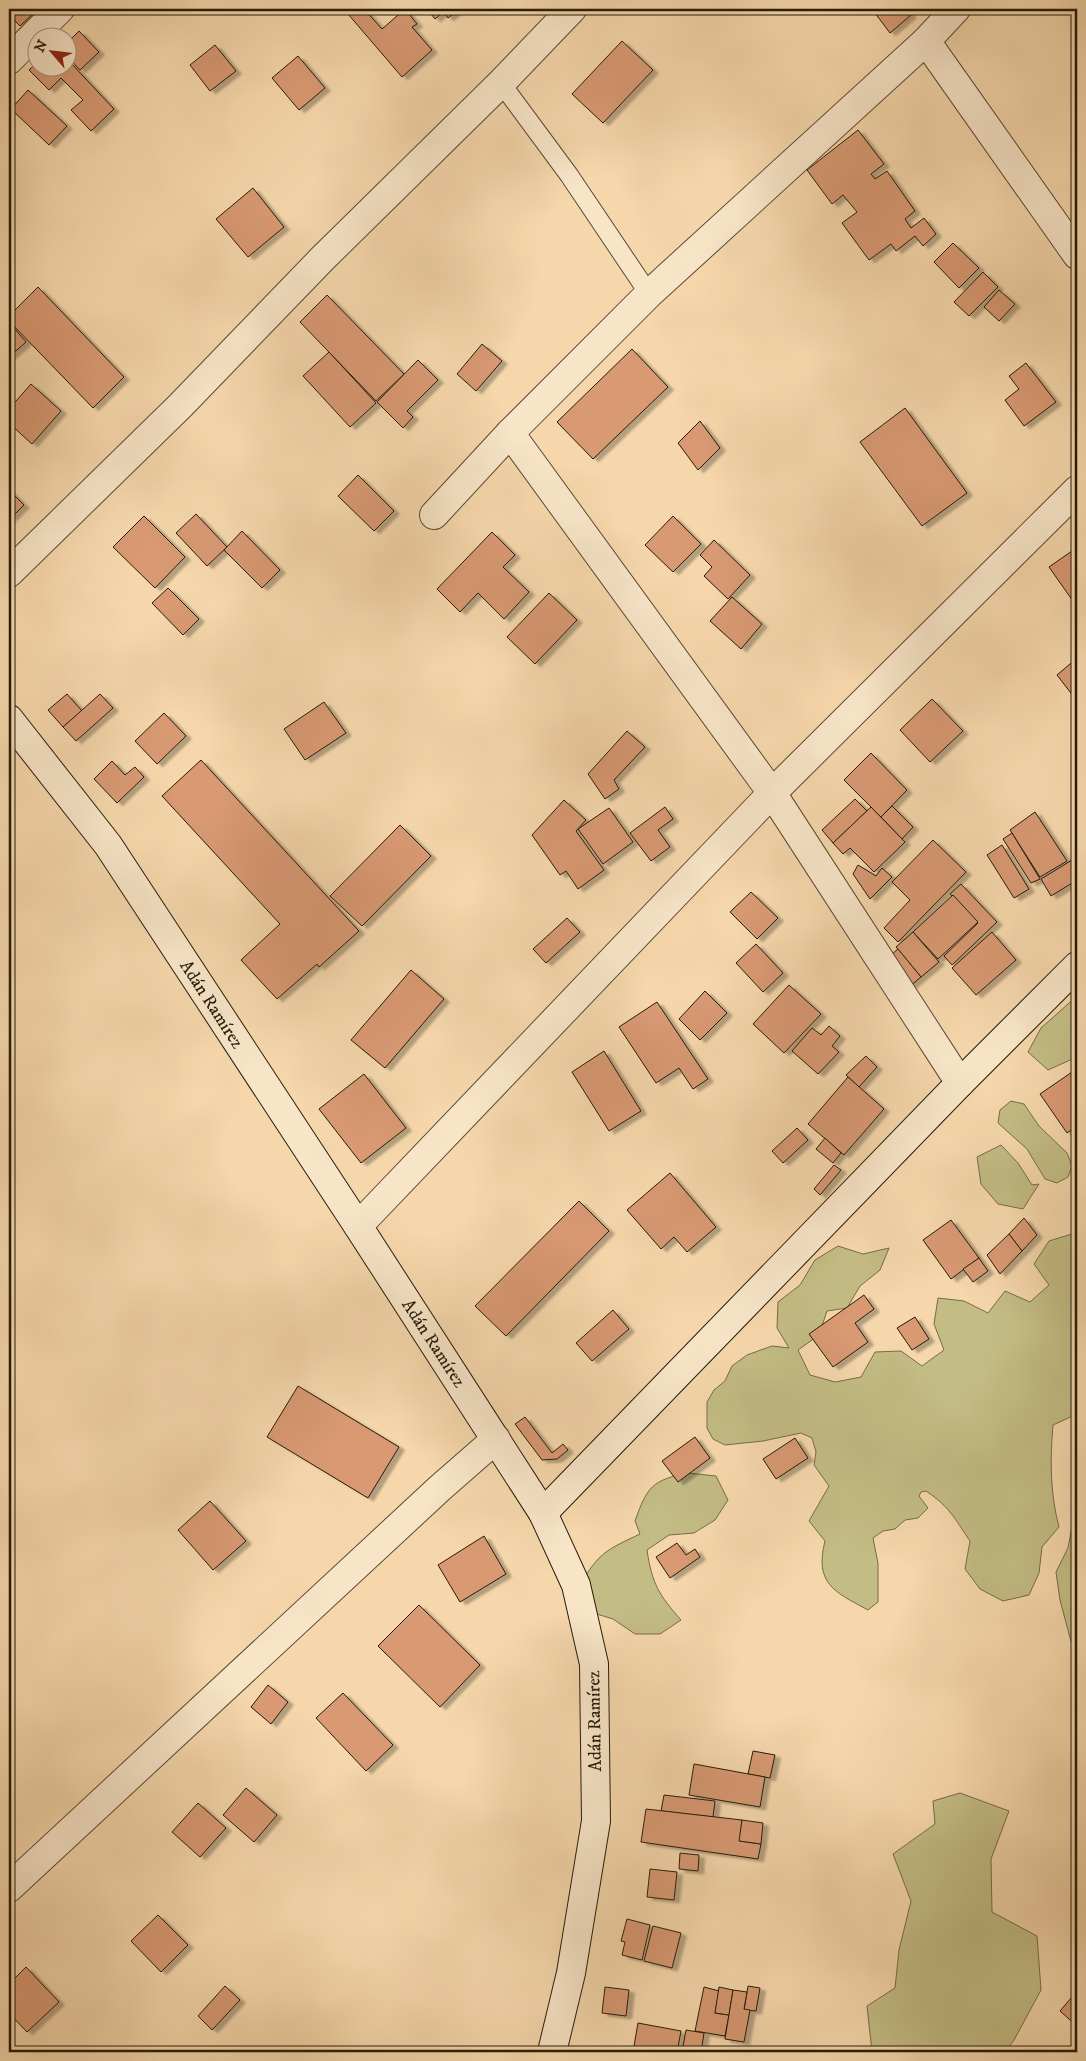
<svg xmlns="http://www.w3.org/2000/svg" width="1086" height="2061" font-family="'IM FELL DW Pica',serif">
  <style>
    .green { fill: #c3bc84; stroke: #746c48 }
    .building { fill: #d89973; stroke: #261b0b; filter: url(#shadow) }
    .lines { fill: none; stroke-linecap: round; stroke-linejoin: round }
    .lane-casing { stroke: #5a4a33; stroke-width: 20 }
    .street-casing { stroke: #5a4a33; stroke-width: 30 }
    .secondary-casing { stroke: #261b0b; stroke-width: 30 }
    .lane { stroke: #f8e5c8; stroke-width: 18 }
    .street { stroke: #f8e5c8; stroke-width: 28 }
    .secondary { stroke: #f8e5c8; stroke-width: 28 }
    .labels { text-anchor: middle; stroke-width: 4; stroke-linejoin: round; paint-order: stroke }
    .street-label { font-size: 18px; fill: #261b0b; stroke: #f8e5c8 }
  </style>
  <defs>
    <filter id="shadow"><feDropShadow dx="5.5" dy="3" stdDeviation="1" flood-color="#0004"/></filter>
  </defs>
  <rect width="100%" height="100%" fill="#f5d7ab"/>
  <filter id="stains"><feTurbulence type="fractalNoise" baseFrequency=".004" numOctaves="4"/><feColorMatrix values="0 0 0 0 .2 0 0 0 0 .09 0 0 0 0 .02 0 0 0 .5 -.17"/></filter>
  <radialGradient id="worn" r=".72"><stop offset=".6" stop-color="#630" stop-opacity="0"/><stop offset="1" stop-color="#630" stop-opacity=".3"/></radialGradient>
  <g class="green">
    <polygon points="1077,996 1077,1057 1048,1070 1028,1052 1041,1028"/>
    <polygon points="1011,1101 1024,1104 1039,1126 1067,1153 1072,1166 1068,1177 1057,1183 1045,1179 1027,1149 998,1123 1000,1110"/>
    <polygon points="1001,1145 1018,1163 1032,1185 1039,1184 1023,1209 998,1204 981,1184 977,1157"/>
    <path d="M1075,1233L1077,1234V1414L1053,1425C1050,1460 1050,1493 1059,1527L1042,1547L1039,1573L1029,1595L1003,1601L980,1589L965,1569L970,1541C954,1518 951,1508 926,1491L921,1492L919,1496L928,1508L918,1518L905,1520L895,1529L883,1531L873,1538L878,1563V1602L868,1610C835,1592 814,1584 825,1541L809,1521L829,1486L814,1465L816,1452L812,1438L801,1433L763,1441L725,1445L713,1439L707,1428V1402L714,1390L725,1381L732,1366L747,1355L772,1346L789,1348L777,1328L778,1302L800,1285L815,1260L838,1246L863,1254L889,1248L880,1270L860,1286L847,1308L827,1311L819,1335L798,1350L810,1375L835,1382L861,1377L875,1352L901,1351L922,1366L944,1350L934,1324L938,1298L964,1301L988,1313L1005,1291L1030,1302L1049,1285L1034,1264L1049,1241Z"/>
    <path d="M688,1473L716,1476L728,1500L715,1520L694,1533L669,1535L647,1550C652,1584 659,1595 681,1620L660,1634H635L613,1619L587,1611L581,1584C598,1553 608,1549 640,1534L635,1521C647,1487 652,1480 688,1473Z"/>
    <polygon points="1077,1518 1077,1664 1060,1600 1056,1572 1068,1548 1073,1521"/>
    <polygon points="960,1793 1009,1811 991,1859 992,1912 1037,1936 1041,1990 1014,2040 1005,2052 872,2052 867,2006 895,1988 899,1950 911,1901 893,1854 935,1824 933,1801"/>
  </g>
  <g class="building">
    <polygon points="9,9 38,9 20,26 9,15"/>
    <polygon points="354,9 364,9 382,29 405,9 417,24 412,27 432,50 402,77 348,14"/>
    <polygon points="427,9 459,9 448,18 443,12 435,19"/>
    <polygon points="872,9 906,9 911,15 890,33"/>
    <polygon points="79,31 99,52 80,70 68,57 68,42"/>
    <polygon points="622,41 653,70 603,123 572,94"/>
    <polygon points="215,45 236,71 210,91 190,65"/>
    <polygon points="298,56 325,88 299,110 272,78"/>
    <polygon points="68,60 114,109 91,131 71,110 83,100 61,78 49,90 29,70 38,62 38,68 68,68"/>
    <polygon points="28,90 67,126 49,145 11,109"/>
    <polygon points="858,130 884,164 871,174 875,179 887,171 915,211 905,219 911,228 924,218 936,234 923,246 915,236 896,251 891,244 869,260 842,223 857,212 843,195 832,204 807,170"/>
    <polygon points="253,188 284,227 248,257 216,219"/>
    <polygon points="953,243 979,268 959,288 934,262"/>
    <polygon points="983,272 998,287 969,316 954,302"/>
    <polygon points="38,287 124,377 93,408 9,321 9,316"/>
    <polygon points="999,290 1015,304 999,321 984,307"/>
    <polygon points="327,295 404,374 376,401 300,322"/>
    <polygon points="9,322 26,342 9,357"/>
    <polygon points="482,344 502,361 476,391 457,374"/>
    <polygon points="632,349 668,387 593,459 557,422"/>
    <polygon points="329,352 376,403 350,427 303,376"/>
    <polygon points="418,360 438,380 407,411 413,417 403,428 377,402"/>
    <polygon points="1026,363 1056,402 1024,426 1005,400 1019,389 1009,376"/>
    <polygon points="31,384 61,411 32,444 9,423 9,409"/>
    <polygon points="905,408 967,493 922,526 860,442"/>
    <polygon points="700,421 720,448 698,470 678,443"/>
    <polygon points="358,475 394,511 374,531 338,496"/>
    <polygon points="9,490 24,505 9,520"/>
    <polygon points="196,514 227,547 207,566 176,533"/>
    <polygon points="144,516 185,557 155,588 113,547"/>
    <polygon points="673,516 701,544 673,572 645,545"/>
    <polygon points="242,531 280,570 262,588 224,550"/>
    <polygon points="492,532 515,555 503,567 529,592 504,619 478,593 460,612 437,589"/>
    <polygon points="714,540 750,575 728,599 704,576 712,567 700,555"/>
    <polygon points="1072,551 1077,559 1077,602 1075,604 1049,567"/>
    <polygon points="168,588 199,619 183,635 152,603"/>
    <polygon points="549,593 577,620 535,664 507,637"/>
    <polygon points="732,597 762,624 741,649 710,621"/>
    <polygon points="1077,658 1077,701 1057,675"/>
    <polygon points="67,694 82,711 63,727 48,710"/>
    <polygon points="100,694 113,708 76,741 63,727"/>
    <polygon points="932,699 963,731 930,762 900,730"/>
    <polygon points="324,702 346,733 305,760 284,729"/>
    <polygon points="164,713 186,736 157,764 135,741"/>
    <polygon points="627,731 645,747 614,780 619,789 605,799 588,774"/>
    <polygon points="871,753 907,790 881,817 844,780"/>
    <polygon points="201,760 359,931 319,967 317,964 277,999 241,960 280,924 162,796"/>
    <polygon points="112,761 125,775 135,767 144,777 117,803 94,779"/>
    <polygon points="855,799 867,811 833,843 822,830"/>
    <polygon points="564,800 586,820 576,831 604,870 578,889 566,871 560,875 532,835"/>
    <polygon points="892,806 913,827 902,839 881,817"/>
    <polygon points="665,807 673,819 658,830 670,847 651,861 630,833"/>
    <polygon points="871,807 905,842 874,872 850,848 843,854 833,843"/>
    <polygon points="609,808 633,842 603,864 578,829"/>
    <polygon points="1035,812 1067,861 1040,877 1010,830"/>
    <polygon points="400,825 431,856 362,926 330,896"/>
    <polygon points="1012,833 1040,879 1031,883 1003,839"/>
    <polygon points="933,840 966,872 898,942 884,928 910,900 892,882"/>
    <polygon points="1002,845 1029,889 1014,898 987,855"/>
    <polygon points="1072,860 1077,869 1077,880 1051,896 1041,879"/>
    <polygon points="858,865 876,876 882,868 892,877 870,899 853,874"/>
    <polygon points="961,884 997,922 952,965 944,956 978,923 950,894"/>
    <polygon points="751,892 778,918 757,939 730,912"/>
    <polygon points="953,895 978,922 938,959 913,932"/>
    <polygon points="567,918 580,932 546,963 533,949"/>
    <polygon points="913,932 939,962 921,977 896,947"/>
    <polygon points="992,932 1016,960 976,995 952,968"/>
    <polygon points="756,944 783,973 763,992 736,963"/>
    <polygon points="898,949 921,977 909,987 886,959"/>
    <polygon points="411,970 444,999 385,1068 351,1040"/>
    <polygon points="789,985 821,1014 784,1053 753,1024"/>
    <polygon points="705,991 727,1013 700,1040 679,1019"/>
    <polygon points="657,1002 708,1079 693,1089 679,1068 656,1083 619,1027"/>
    <polygon points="829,1026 840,1036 832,1046 839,1052 818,1074 792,1051 812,1028 821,1035"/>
    <polygon points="604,1051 641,1111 609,1131 572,1072"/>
    <polygon points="866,1056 877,1067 859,1087 846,1075"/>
    <polygon points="1075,1070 1077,1072 1077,1126 1067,1133 1040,1094"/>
    <polygon points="364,1074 406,1128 361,1163 319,1109"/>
    <polygon points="848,1077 884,1109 844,1155 808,1124"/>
    <polygon points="797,1128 808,1140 783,1163 772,1151"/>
    <polygon points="825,1138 841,1153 833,1163 816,1149"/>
    <polygon points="834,1165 841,1170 820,1195 814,1189"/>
    <polygon points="670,1173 716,1227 687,1252 674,1237 661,1249 627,1210"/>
    <polygon points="579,1201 609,1231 506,1336 475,1306"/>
    <polygon points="1024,1218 1037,1235 1022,1251 1009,1234"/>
    <polygon points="951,1220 979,1258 951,1279 923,1240"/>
    <polygon points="1009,1234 1022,1251 1000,1274 987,1255"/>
    <polygon points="979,1258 988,1271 973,1282 963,1269"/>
    <polygon points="864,1295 874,1309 855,1323 868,1342 833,1367 809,1334"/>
    <polygon points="613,1310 629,1329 592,1361 576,1343"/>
    <polygon points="915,1317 929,1339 912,1350 897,1328"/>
    <polygon points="298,1386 399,1447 368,1498 267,1437"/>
    <polygon points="525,1417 552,1453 563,1444 568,1450 557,1459 542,1460 515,1424"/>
    <polygon points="695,1437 710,1458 678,1482 662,1461"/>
    <polygon points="795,1438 808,1458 776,1479 763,1459"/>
    <polygon points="210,1501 246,1541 213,1570 178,1530"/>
    <polygon points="484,1536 506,1574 460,1602 438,1565"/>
    <polygon points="677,1543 686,1555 695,1549 700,1557 670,1578 656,1557"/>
    <polygon points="419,1605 480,1665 440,1707 378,1646"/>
    <polygon points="268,1685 288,1702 271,1724 251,1707"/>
    <polygon points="343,1693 393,1745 366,1771 316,1718"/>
    <polygon points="753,1751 775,1755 770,1778 748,1774"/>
    <polygon points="694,1764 765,1777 760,1807 689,1795"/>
    <polygon points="246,1788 277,1815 254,1842 223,1815"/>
    <polygon points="664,1795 715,1801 713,1817 661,1811"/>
    <polygon points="198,1803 226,1828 200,1857 172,1832"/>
    <polygon points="646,1809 742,1820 740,1841 761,1844 758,1859 641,1842"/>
    <polygon points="742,1820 763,1823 761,1844 739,1841"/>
    <polygon points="680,1853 699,1855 698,1871 679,1869"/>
    <polygon points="650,1869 677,1872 674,1900 647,1897"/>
    <polygon points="158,1915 188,1945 161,1972 131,1941"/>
    <polygon points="627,1919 650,1925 642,1960 622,1955 625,1942 621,1941"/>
    <polygon points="653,1926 681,1933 672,1968 644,1961"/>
    <polygon points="26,1967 59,2002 27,2032 9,2013 9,1984"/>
    <polygon points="225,1986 240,2000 212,2030 198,2016"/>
    <polygon points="748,1986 760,1988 756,2011 744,2010"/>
    <polygon points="605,1987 629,1990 626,2016 602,2013"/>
    <polygon points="704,1987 719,1991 715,2013 729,2015 725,2036 695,2031"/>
    <polygon points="719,1987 733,1990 729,2015 715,2013"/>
    <polygon points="733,1990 747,1992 744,2009 750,2010 744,2042 725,2039"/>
    <polygon points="1077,1991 1077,2026 1060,2011"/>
    <polygon points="638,2023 681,2031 677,2052 633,2052"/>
    <polygon points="686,2030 704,2033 701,2052 682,2052"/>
  </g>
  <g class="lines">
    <g class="lane-casing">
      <polyline id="lane" points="501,83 569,175 649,294"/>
    </g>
    <g class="street-casing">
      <g id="street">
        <polyline points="926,41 1077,255"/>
        <polyline points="9,60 60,9"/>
        <polyline points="510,433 772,793 960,1083"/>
        <polyline points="434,515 510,433 649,294 926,41 956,9"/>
        <polyline points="9,573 180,406 322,259 501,83 572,9"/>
        <polyline points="358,1226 772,793 1077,490"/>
        <polyline points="9,1888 440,1488 496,1439"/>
      </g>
    </g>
    <g class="secondary-casing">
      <g id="secondary">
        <polyline points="9,719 108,845 358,1226 543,1513 576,1585 594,1664 596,1821 571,1973 552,2052"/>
        <polyline points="543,1513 960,1083 1077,966"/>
      </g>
    </g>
    <use href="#lane" class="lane"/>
    <use href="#street" class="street"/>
    <use href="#secondary" class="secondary"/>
  </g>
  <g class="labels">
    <g class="street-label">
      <text transform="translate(212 1004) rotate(57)" y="6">Adán Ramírez</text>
      <text transform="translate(434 1343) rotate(57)" y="6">Adán Ramírez</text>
      <text transform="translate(594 1721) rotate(-91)" y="6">Adán Ramírez</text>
    </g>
  </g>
  <rect width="1086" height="2061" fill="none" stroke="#f5d7ab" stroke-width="30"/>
  <rect x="10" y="10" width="1066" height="2041" fill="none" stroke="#261b0b" stroke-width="2.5"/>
  <rect x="15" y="15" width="1056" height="2031" fill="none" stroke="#261b0b"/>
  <g transform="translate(52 52) rotate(298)"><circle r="24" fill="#f8e5c8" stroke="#a4947c"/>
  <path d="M0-4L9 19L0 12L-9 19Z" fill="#8f2418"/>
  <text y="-8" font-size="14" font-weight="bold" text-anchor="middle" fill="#261b0b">N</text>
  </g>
  <rect width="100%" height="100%" filter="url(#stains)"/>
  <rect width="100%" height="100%" fill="url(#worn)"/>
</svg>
